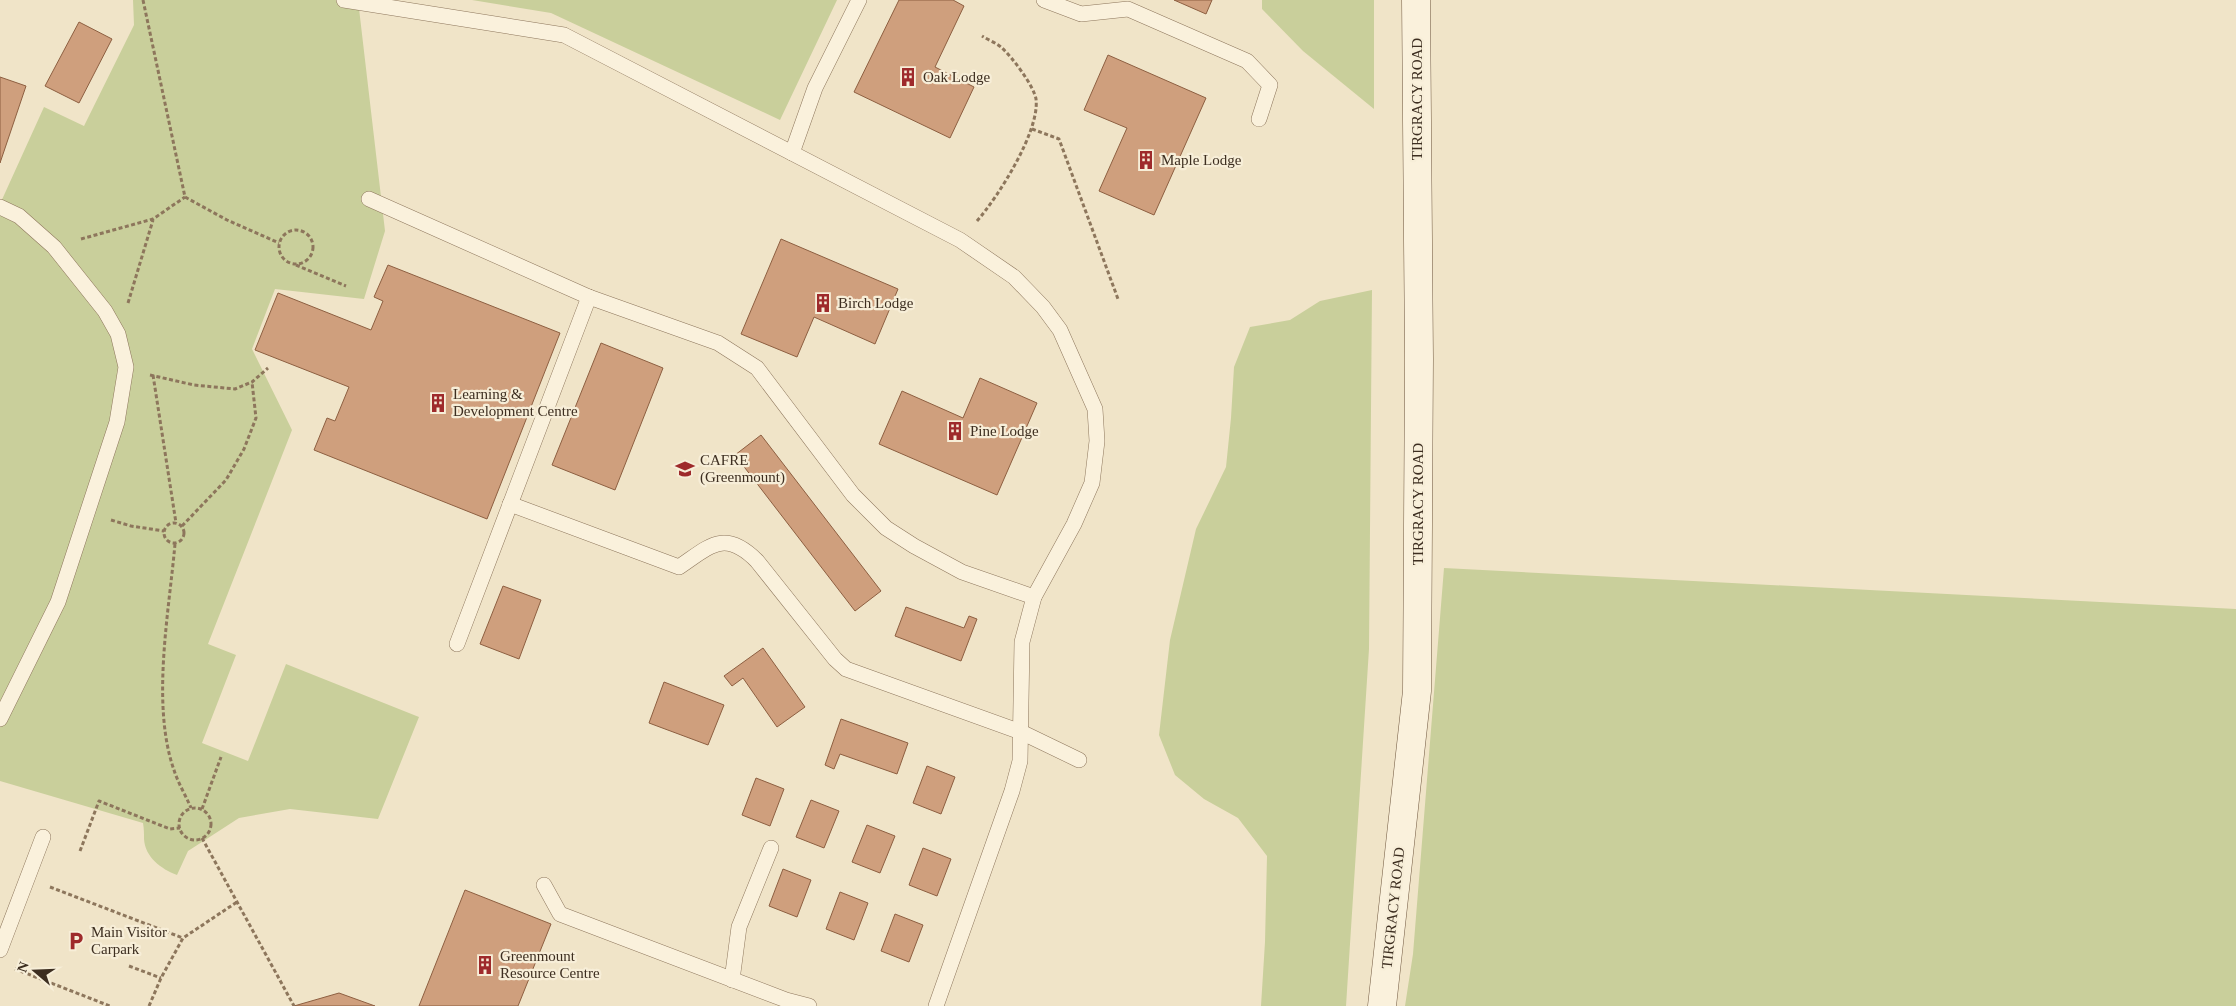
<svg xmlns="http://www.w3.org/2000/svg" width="2236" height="1006" font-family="Georgia,serif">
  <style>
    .green { fill: #c9cf9b }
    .building { fill: #cf9f7d; stroke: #8d5f41 }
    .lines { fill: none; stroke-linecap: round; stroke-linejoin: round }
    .lane-casing { stroke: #8d765c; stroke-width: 16 }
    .secondary-casing { stroke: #6f573f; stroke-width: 29 }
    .path { stroke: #8d765c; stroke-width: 3; stroke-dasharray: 4 2.5; stroke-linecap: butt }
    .lane { stroke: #faf1dc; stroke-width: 15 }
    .secondary { stroke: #faf1dc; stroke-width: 28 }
    .labels { text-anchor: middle; stroke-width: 4.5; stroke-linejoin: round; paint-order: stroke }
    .poi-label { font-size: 15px; fill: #3d2e20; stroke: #f7eed8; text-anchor: start }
    .street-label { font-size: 15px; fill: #3d2e20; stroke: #f7eed8 }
  </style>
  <rect width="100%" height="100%" fill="#f0e4c8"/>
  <g class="green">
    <path d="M133,0H358L385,231L364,299L275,289L252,349L292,430L208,644L236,655L202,743L248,761L286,664L419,717L378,819L290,809L239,818L188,851L177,875C161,869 145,857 144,839C144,833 144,829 143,823L0,781V204L44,107L84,126L134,25Z"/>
    <polygon points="472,0 837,0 780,120 551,13"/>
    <polygon points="1262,0 1374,0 1374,109 1303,51 1262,9"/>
    <polygon points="1372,290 1369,649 1346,1006 1261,1006 1265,942 1267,856 1238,818 1204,799 1175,775 1159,735 1170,640 1196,529 1226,467 1231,418 1234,367 1250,327 1290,320 1320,301"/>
    <polygon points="1444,568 2236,609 2236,1006 1405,1006 1413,954"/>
  </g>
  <g class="building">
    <polygon points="899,0 953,0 964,6 935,67 974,87 950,138 854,92"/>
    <polygon points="1174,0 1212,0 1206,14"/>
    <polygon points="79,22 112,39 79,103 45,86"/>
    <polygon points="1108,55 1206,98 1154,215 1099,191 1127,128 1084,110"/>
    <polygon points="0,77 26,86 0,163"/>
    <polygon points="781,239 898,289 875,344 814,317 797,357 741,334"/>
    <polygon points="388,265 560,333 487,519 314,450 327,418 335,421 349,387 255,350 278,293 371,330 383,301 374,297"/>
    <polygon points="601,343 663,368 615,490 552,465"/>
    <polygon points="980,378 1037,403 997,495 879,444 902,391 963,418"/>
    <polygon points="761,435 881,591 855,611 735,455"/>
    <polygon points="503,586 541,600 519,659 480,644"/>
    <polygon points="906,607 964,628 969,616 977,619 961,661 895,636"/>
    <polygon points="763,648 805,707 777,727 743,678 732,686 724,676"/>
    <polygon points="664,682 724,705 708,745 649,723"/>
    <polygon points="841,719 908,743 897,774 840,754 834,769 825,765"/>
    <polygon points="927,766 955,777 941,814 913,803"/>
    <polygon points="756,778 784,789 770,826 742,815"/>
    <polygon points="811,800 839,811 824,848 796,837"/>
    <polygon points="867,825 895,836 880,873 852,862"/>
    <polygon points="923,848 951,859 937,896 909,885"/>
    <polygon points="783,869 811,880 797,917 769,906"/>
    <polygon points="465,890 551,924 518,1006 419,1006"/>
    <polygon points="840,892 868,903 854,940 826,929"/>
    <polygon points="895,914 923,925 909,962 881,951"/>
    <polygon points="339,993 375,1006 293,1006 294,1006"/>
  </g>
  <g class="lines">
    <g class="lane-casing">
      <g id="lane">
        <polyline points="344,0 564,35 960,240 1014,277 1043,307 1060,330 1095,409 1097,441 1092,483 1074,524 1034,597 1022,642 1020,761 1012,791 936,1006"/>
        <polyline points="1044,0 1081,14 1128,9 1247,61 1270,85 1259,119"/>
        <polyline points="792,153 815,88 859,0"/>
        <polyline points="369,199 589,297 718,343 757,368 853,495 886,528 914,546 962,572 1034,597"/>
        <polyline points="0,207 19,216 54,247 105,311 118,334 126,367 117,422 58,602 0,719"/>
        <path d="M510,504L679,567C709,547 724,528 757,561L835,659L846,669L1021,732L1079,760"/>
        <polyline points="457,644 589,297"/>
        <polyline points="544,885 560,914 786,1000 809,1006"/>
        <polyline points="0,950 43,837"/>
        <polyline points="732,980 739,927 771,848"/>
      </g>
    </g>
    <g class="secondary-casing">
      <polyline id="secondary" points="1382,1006 1417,691 1419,359 1416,0"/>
    </g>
    <g class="path">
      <polyline points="143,0 185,197 227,220 279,243"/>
      <polyline points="1032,129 1059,139 1118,299"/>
      <path d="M977,221C998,197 1040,131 1036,99C1034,86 1012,57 1002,48C997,43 988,40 982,36"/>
      <circle cx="296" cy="247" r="17"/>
      <polyline points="81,239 153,219 185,197"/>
      <polyline points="296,265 346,286"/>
      <polyline points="128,303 153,220"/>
      <polyline points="150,375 194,385 235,389 252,382 268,368"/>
      <polyline points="153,375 176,523"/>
      <polyline points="111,520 131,526 164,531"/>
      <circle cx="174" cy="533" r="10"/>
      <polyline points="182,526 226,480 244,449 256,418 252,382"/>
      <path d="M175,544C169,612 151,705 174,770C178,783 186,796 191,808"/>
      <circle cx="195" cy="824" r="16"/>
      <polyline points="202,809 221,757"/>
      <polyline points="202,838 294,1006"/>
      <polyline points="80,851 99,801 170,829 180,828"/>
      <polyline points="50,887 183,938"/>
      <polyline points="129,966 161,978"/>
      <polyline points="15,969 110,1006"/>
      <polyline points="149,1006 161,978 183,938 237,902"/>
    </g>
    <use href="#lane" class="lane"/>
    <use href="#secondary" class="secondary"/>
  </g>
  <defs>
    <g id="building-bare" transform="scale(1.5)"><path d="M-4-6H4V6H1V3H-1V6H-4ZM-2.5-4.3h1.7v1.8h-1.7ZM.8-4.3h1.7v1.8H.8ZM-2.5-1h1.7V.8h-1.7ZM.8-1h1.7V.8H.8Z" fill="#9e2a2b" stroke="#f7eed8" stroke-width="2.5" paint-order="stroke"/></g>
    <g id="university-bare" transform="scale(1.5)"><path d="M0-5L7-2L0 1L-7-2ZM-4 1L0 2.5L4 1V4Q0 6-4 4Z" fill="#9e2a2b" stroke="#f7eed8" stroke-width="2.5" paint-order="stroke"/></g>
    <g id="parking-bare" transform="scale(1.5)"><path d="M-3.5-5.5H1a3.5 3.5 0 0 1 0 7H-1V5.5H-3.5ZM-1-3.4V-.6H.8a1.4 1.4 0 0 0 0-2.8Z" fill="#9e2a2b" stroke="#f7eed8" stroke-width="2.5" paint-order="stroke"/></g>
  </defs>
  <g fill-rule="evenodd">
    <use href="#building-bare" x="908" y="77"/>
    <use href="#building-bare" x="1146" y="160"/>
    <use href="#building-bare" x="823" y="303"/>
    <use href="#building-bare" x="438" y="403"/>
    <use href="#building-bare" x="955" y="431"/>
    <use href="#university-bare" x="685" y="469"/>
    <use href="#parking-bare" x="76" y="941"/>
    <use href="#building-bare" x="485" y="965"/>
  </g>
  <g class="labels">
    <g class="poi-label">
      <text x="923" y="82">Oak Lodge</text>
      <text x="1161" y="165">Maple Lodge</text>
      <text x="838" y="308">Birch Lodge</text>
      <text x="453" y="399">Learning &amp;<tspan x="453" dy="17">Development Centre</tspan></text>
      <text x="970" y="436">Pine Lodge</text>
      <text x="700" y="465">CAFRE<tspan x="700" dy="17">(Greenmount)</tspan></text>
      <text x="91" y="937">Main Visitor<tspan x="91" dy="17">Carpark</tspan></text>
      <text x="500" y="961">Greenmount<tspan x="500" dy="17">Resource Centre</tspan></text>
    </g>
    <g class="street-label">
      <text transform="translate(1417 99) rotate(-90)" y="5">TIRGRACY ROAD</text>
      <text transform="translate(1418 504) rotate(-90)" y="5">TIRGRACY ROAD</text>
      <text transform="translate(1393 908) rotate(-84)" y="5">TIRGRACY ROAD</text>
    </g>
  </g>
  <g transform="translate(35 971) rotate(289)" stroke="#f7eed8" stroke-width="4" paint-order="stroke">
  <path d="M0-4L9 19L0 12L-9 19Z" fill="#3d2e20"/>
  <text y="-8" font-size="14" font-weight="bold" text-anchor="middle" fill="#3d2e20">N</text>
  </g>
</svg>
